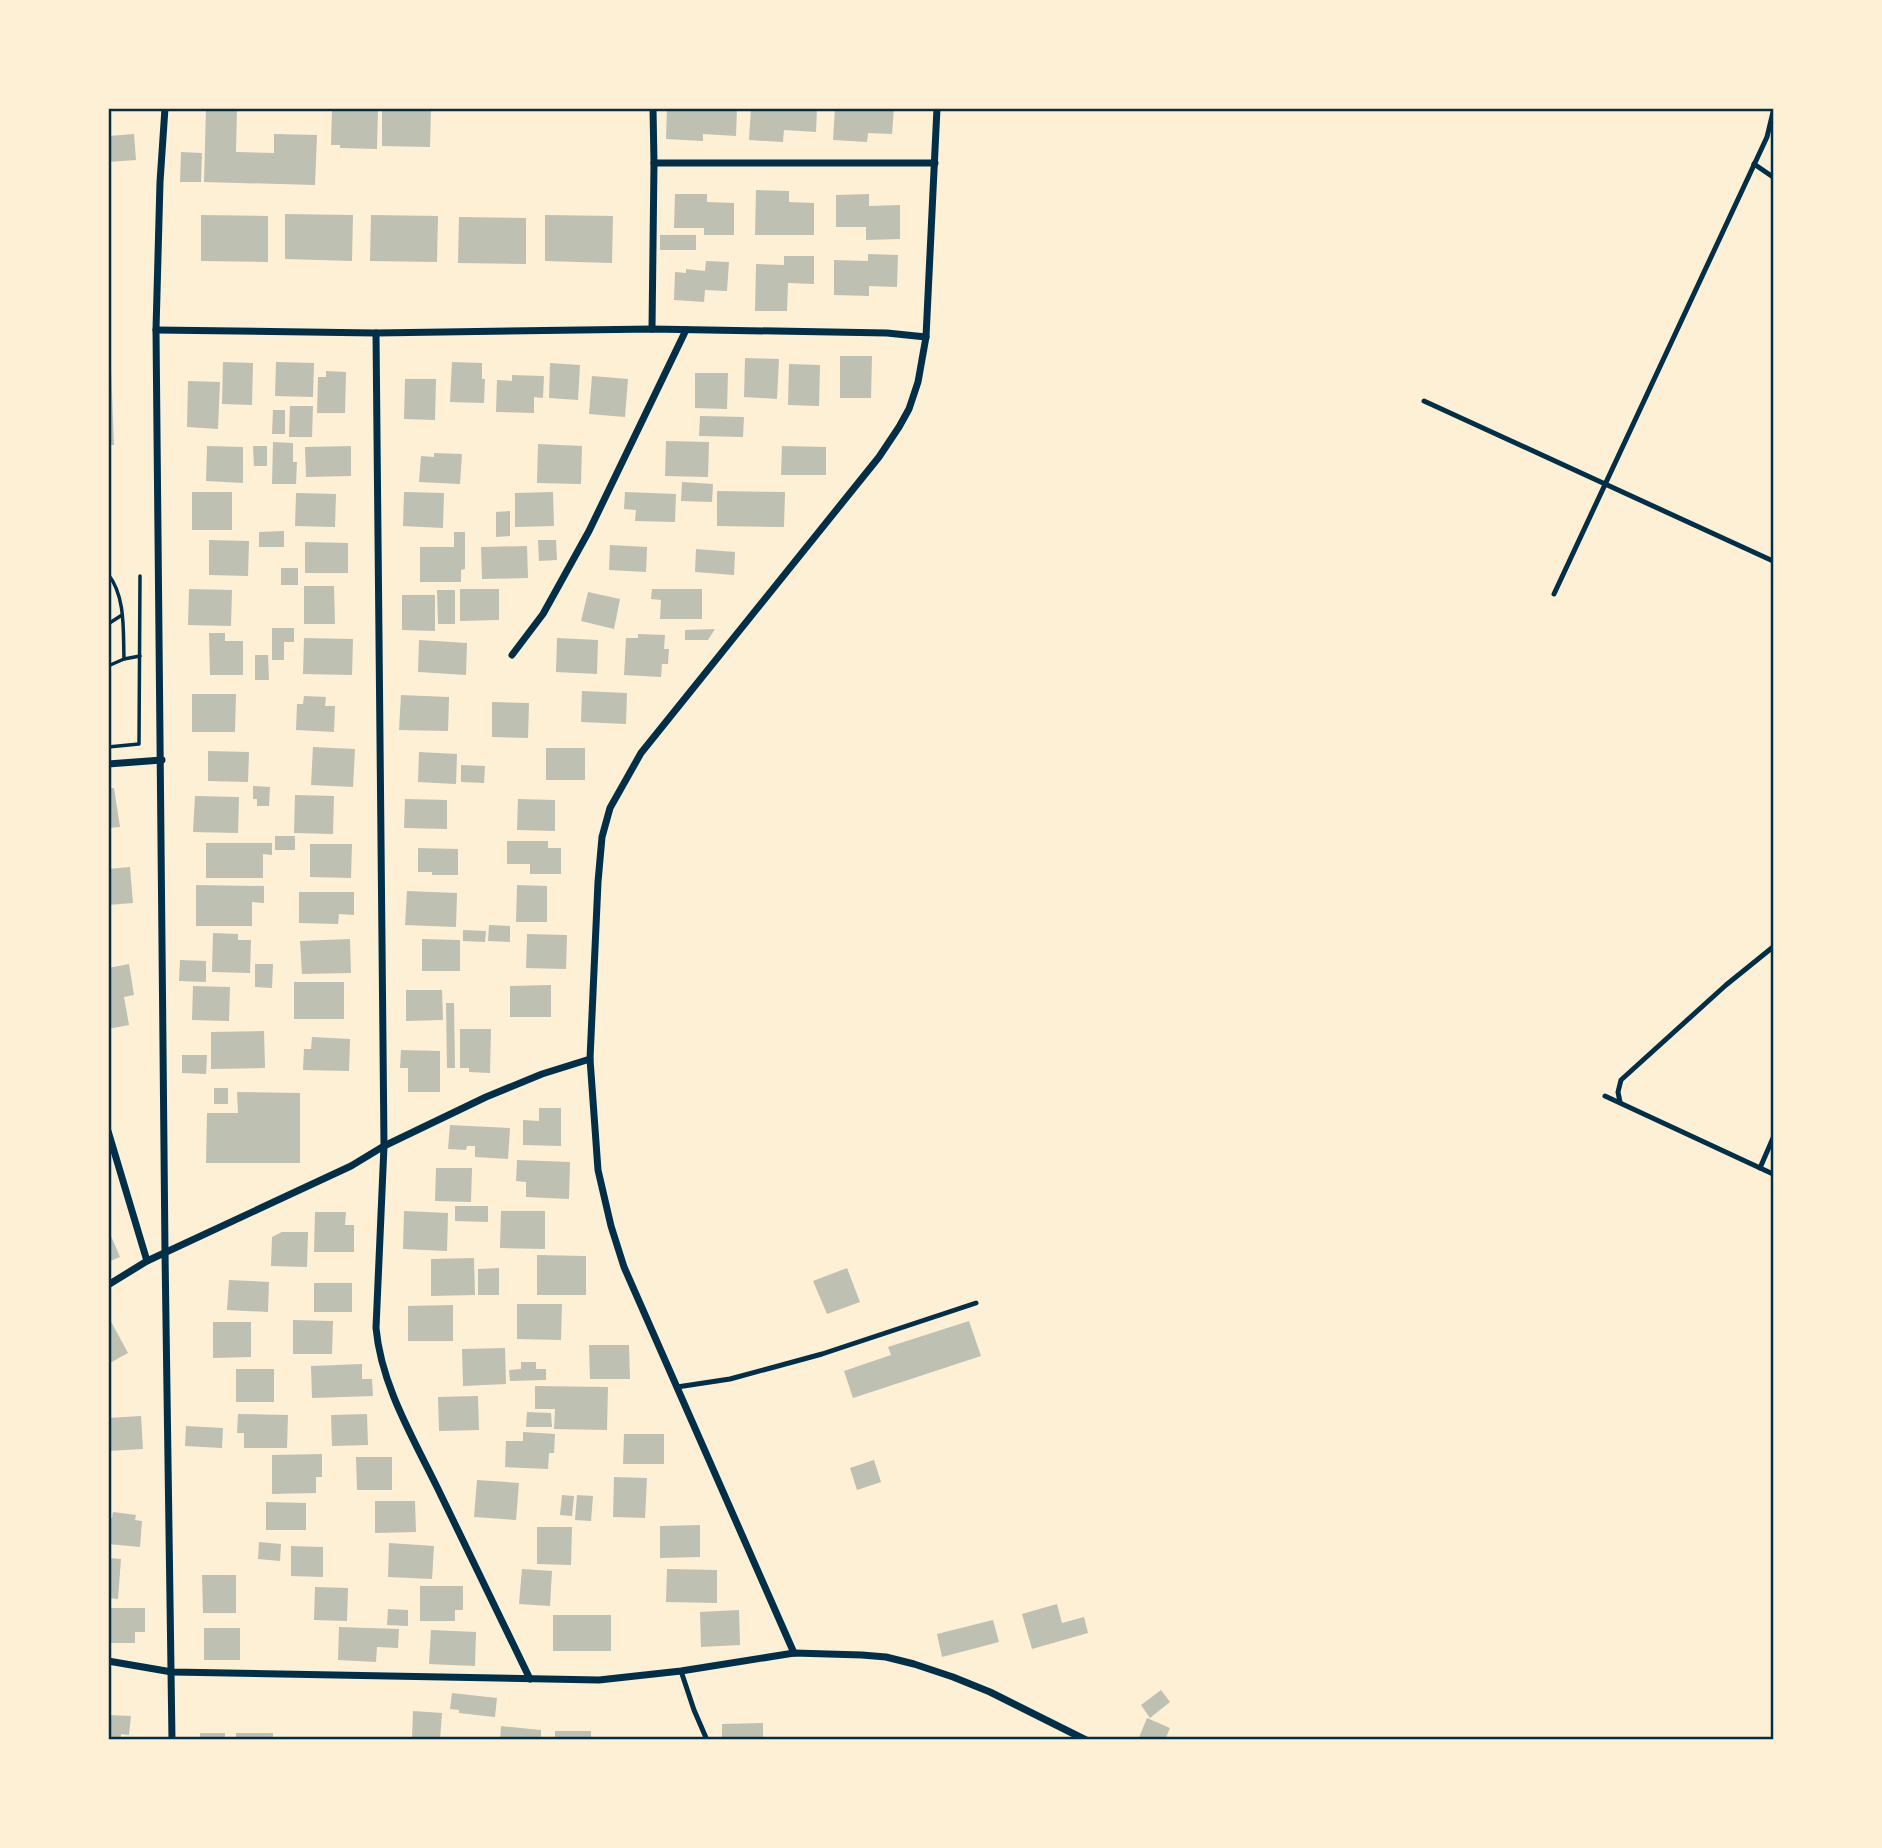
<svg xmlns="http://www.w3.org/2000/svg" width="1882" height="1848" font-family="Roboto,sans-serif">
  <style>
    .building { fill: #bec0b2 }
    .lines { fill: none; stroke-linecap: round; stroke-linejoin: round }
    .path { stroke: #003049; stroke-width: 3.5 }
    .service { stroke: #003049; stroke-width: 5 }
    .minor { stroke: #003049; stroke-width: 7 }
    .neatline { fill: none; stroke: #003049; stroke-width: 2.5 }
  </style>
  <rect width="100%" height="100%" fill="#fdf0d5"/>
  <g class="building">
    <polygon points="206,108 237,108 236,152 274,153 274,134 317,135 315,185 204,182"/>
    <polygon points="332,108 378,108 377,149 340,148 340,145 331,145"/>
    <polygon points="382,108 431,108 430,147 382,146"/>
    <polygon points="667,108 737,108 736,136 703,134 703,141 666,139"/>
    <polygon points="751,108 817,108 816,132 784,130 783,142 749,140"/>
    <polygon points="835,108 894,108 892,134 868,133 867,142 833,140"/>
    <polygon points="134,134 136,160 108,162 108,136"/>
    <polygon points="181,152 202,153 201,182 180,182"/>
    <polygon points="756,190 789,191 789,202 814,203 814,235 755,235"/>
    <polygon points="675,194 707,194 707,202 734,203 734,235 704,235 704,228 674,228"/>
    <polygon points="869,194 869,206 900,205 900,239 866,240 866,227 836,227 836,195"/>
    <polygon points="285,214 353,215 352,261 285,259"/>
    <polygon points="201,215 268,216 268,262 201,261"/>
    <polygon points="371,215 438,216 437,262 370,261"/>
    <polygon points="545,215 613,216 612,263 545,261"/>
    <polygon points="459,217 526,218 526,264 458,263"/>
    <rect x="660" y="235" width="36" height="15"/>
    <polygon points="868,254 898,255 897,287 869,286 869,296 834,295 834,260 868,261"/>
    <polygon points="784,256 814,256 814,284 788,283 787,311 755,311 756,264 784,265"/>
    <polygon points="706,261 729,262 727,291 705,290 704,302 674,300 675,272 686,273 686,269 705,271"/>
    <polygon points="840,356 872,356 871,398 840,398"/>
    <polygon points="745,358 779,359 777,399 744,397"/>
    <polygon points="223,362 253,363 252,405 222,404"/>
    <polygon points="276,362 314,363 313,397 275,396"/>
    <polygon points="452,362 482,363 482,379 485,379 484,403 450,402"/>
    <polygon points="550,363 580,365 578,400 549,398"/>
    <polygon points="789,364 820,365 819,406 788,405"/>
    <polygon points="108,367 111,367 114,445 108,445"/>
    <polygon points="326,371 346,372 345,413 317,413 318,377 326,377"/>
    <polygon points="695,373 728,373 727,409 695,408"/>
    <polygon points="512,375 544,376 543,398 534,397 534,413 496,412 497,380 512,381"/>
    <polygon points="592,376 628,379 625,417 589,414"/>
    <polygon points="405,379 436,379 435,420 404,419"/>
    <polygon points="188,381 220,382 218,429 187,427"/>
    <polygon points="290,406 313,406 312,437 289,437"/>
    <polygon points="273,410 285,410 285,434 272,434"/>
    <polygon points="700,416 744,417 743,437 699,436"/>
    <polygon points="666,441 709,442 708,477 665,476"/>
    <polygon points="273,442 293,443 293,462 297,462 296,484 272,484"/>
    <polygon points="538,444 582,446 581,484 537,483"/>
    <polygon points="207,446 243,447 243,483 206,481"/>
    <polygon points="253,446 267,446 267,466 254,466"/>
    <polygon points="351,446 351,476 306,477 305,447"/>
    <polygon points="782,446 826,447 826,475 781,475"/>
    <polygon points="434,453 462,454 460,484 419,482 421,456 434,457"/>
    <polygon points="682,482 713,484 712,502 681,501"/>
    <polygon points="717,491 785,492 784,527 717,526"/>
    <rect x="192" y="492" width="40" height="38"/>
    <polygon points="404,492 444,493 443,528 403,526"/>
    <polygon points="553,492 554,526 515,527 515,493"/>
    <polygon points="625,492 676,494 675,522 635,521 636,510 624,509"/>
    <polygon points="296,493 336,494 335,527 295,526"/>
    <polygon points="510,511 510,536 496,537 496,512"/>
    <polygon points="284,531 284,547 259,547 259,532"/>
    <polygon points="454,532 465,532 465,569 461,570 461,582 420,582 420,547 454,547"/>
    <polygon points="209,540 249,541 248,576 209,575"/>
    <polygon points="538,540 556,540 557,560 539,561"/>
    <polygon points="305,542 348,543 348,573 305,573"/>
    <polygon points="610,545 647,547 646,572 609,570"/>
    <polygon points="527,546 528,578 482,579 481,547"/>
    <polygon points="696,549 735,552 734,575 695,572"/>
    <rect x="281" y="568" width="17" height="17"/>
    <polygon points="304,586 334,586 335,624 304,624"/>
    <polygon points="189,589 232,590 231,626 188,625"/>
    <polygon points="460,589 499,589 499,620 460,621"/>
    <polygon points="652,589 702,589 702,619 660,619 661,600 651,599"/>
    <polygon points="437,590 455,590 455,624 438,624"/>
    <polygon points="588,592 620,599 614,629 581,621"/>
    <polygon points="402,595 435,595 435,631 402,630"/>
    <polygon points="272,628 294,628 294,642 284,642 284,660 272,660"/>
    <polygon points="715,629 708,640 685,640 685,630"/>
    <polygon points="209,633 225,633 225,641 243,641 243,675 210,675"/>
    <polygon points="638,634 665,635 664,649 669,649 668,664 662,664 661,677 624,675 626,638 638,638"/>
    <polygon points="304,638 353,639 352,675 303,674"/>
    <polygon points="557,638 598,640 597,674 556,672"/>
    <polygon points="419,640 467,643 466,675 418,672"/>
    <polygon points="255,655 268,655 269,680 255,680"/>
    <polygon points="582,691 627,693 626,724 581,722"/>
    <polygon points="192,694 236,694 235,732 192,732"/>
    <polygon points="401,695 449,697 448,731 399,730"/>
    <polygon points="304,696 326,697 325,706 335,706 334,732 296,730 297,704 303,704"/>
    <polygon points="492,702 529,703 528,738 492,737"/>
    <polygon points="313,747 355,749 353,787 311,785"/>
    <rect x="546" y="748" width="39" height="32"/>
    <polygon points="208,751 249,752 248,782 208,781"/>
    <polygon points="419,752 457,754 456,784 418,782"/>
    <polygon points="461,765 485,766 484,783 461,782"/>
    <polygon points="253,786 270,787 269,806 257,806 257,799 253,799"/>
    <polygon points="108,788 114,788 120,827 108,828"/>
    <polygon points="295,795 334,796 333,834 294,833"/>
    <polygon points="195,796 239,797 238,833 193,832"/>
    <polygon points="405,799 447,800 447,829 404,828"/>
    <polygon points="518,799 555,800 555,831 517,830"/>
    <rect x="275" y="836" width="20" height="14"/>
    <polygon points="507,841 548,841 548,848 561,848 561,874 530,874 530,864 507,864"/>
    <polygon points="206,843 272,843 272,855 263,854 263,878 206,878"/>
    <polygon points="310,844 352,844 351,878 310,877"/>
    <polygon points="418,848 458,849 458,875 432,875 432,872 418,872"/>
    <polygon points="130,867 133,903 108,905 108,869"/>
    <polygon points="196,885 264,886 264,903 252,902 252,926 196,926"/>
    <polygon points="517,885 547,886 547,922 516,922"/>
    <polygon points="407,891 457,893 456,927 405,925"/>
    <polygon points="299,892 354,892 354,915 339,914 338,924 299,923"/>
    <polygon points="489,925 510,926 510,942 488,941"/>
    <polygon points="463,930 486,931 485,942 463,941"/>
    <polygon points="213,933 238,934 238,940 251,940 250,973 212,972"/>
    <polygon points="527,934 567,935 566,969 526,968"/>
    <polygon points="350,939 351,973 302,974 300,941"/>
    <polygon points="422,939 460,940 460,971 422,971"/>
    <polygon points="180,960 206,961 206,982 179,981"/>
    <polygon points="129,964 134,995 124,997 129,1025 108,1029 108,968"/>
    <polygon points="255,964 273,964 272,988 255,987"/>
    <rect x="294" y="982" width="50" height="37"/>
    <polygon points="551,985 551,1017 510,1017 510,986"/>
    <polygon points="193,986 230,987 229,1021 192,1020"/>
    <polygon points="406,990 442,990 443,1020 406,1021"/>
    <polygon points="446,1003 454,1003 455,1068 447,1068"/>
    <polygon points="460,1029 491,1029 490,1073 469,1072 469,1068 460,1068"/>
    <polygon points="264,1031 265,1068 211,1069 211,1032"/>
    <polygon points="312,1037 350,1039 349,1071 303,1070 304,1049 311,1049"/>
    <polygon points="401,1050 440,1051 440,1092 408,1092 408,1068 400,1068"/>
    <polygon points="182,1055 207,1055 206,1074 182,1073"/>
    <rect x="214" y="1088" width="14" height="16"/>
    <polygon points="237,1092 300,1093 300,1163 206,1163 207,1113 238,1113"/>
    <polygon points="539,1108 561,1108 561,1146 523,1145 523,1120 539,1121"/>
    <polygon points="450,1125 510,1128 508,1159 475,1157 475,1146 467,1146 466,1150 448,1149"/>
    <polygon points="517,1160 570,1162 569,1199 526,1197 526,1182 516,1181"/>
    <polygon points="436,1168 472,1168 471,1202 435,1201"/>
    <polygon points="455,1206 488,1206 488,1222 455,1221"/>
    <polygon points="404,1211 448,1213 447,1251 403,1249"/>
    <polygon points="501,1211 545,1211 545,1249 500,1248"/>
    <polygon points="315,1212 346,1212 345,1225 354,1225 354,1252 314,1252"/>
    <polygon points="108,1229 120,1257 108,1262"/>
    <polygon points="282,1232 308,1232 307,1267 271,1266 272,1237"/>
    <polygon points="537,1255 586,1256 586,1295 537,1295"/>
    <polygon points="474,1258 475,1295 431,1296 431,1259"/>
    <polygon points="499,1268 499,1295 478,1295 478,1269"/>
    <polygon points="847,1268 860,1302 827,1314 813,1281"/>
    <polygon points="229,1280 269,1282 268,1312 227,1310"/>
    <rect x="314" y="1283" width="38" height="29"/>
    <polygon points="517,1304 562,1304 561,1340 517,1339"/>
    <polygon points="453,1305 453,1341 408,1341 408,1306"/>
    <polygon points="108,1316 128,1353 108,1364"/>
    <polygon points="293,1320 333,1321 332,1354 293,1354"/>
    <polygon points="969,1321 981,1356 853,1398 844,1371 891,1355 888,1347"/>
    <polygon points="213,1322 251,1322 251,1357 213,1358"/>
    <polygon points="589,1345 629,1345 630,1379 590,1379"/>
    <polygon points="505,1348 506,1384 463,1386 462,1349"/>
    <polygon points="521,1362 536,1362 536,1369 546,1369 546,1380 510,1381 509,1370 521,1369"/>
    <polygon points="362,1364 362,1379 372,1379 373,1396 312,1398 311,1366"/>
    <rect x="236" y="1369" width="38" height="33"/>
    <polygon points="535,1386 608,1387 607,1430 554,1429 555,1409 535,1409"/>
    <polygon points="478,1396 479,1430 439,1431 438,1397"/>
    <polygon points="527,1412 551,1413 552,1427 526,1427"/>
    <polygon points="238,1414 288,1415 287,1448 244,1448 244,1433 237,1433"/>
    <polygon points="367,1414 368,1445 332,1446 331,1415"/>
    <polygon points="141,1416 143,1449 108,1451 108,1418"/>
    <polygon points="186,1426 223,1428 222,1448 185,1446"/>
    <polygon points="523,1432 555,1434 554,1453 549,1453 548,1469 505,1467 506,1441 523,1441"/>
    <polygon points="624,1434 664,1434 664,1464 623,1464"/>
    <polygon points="322,1454 322,1477 316,1477 316,1493 272,1494 272,1455"/>
    <polygon points="356,1457 392,1457 392,1490 357,1490"/>
    <polygon points="874,1460 881,1482 857,1490 850,1468"/>
    <polygon points="614,1477 647,1478 645,1518 613,1517"/>
    <polygon points="477,1480 519,1483 516,1520 474,1517"/>
    <polygon points="562,1495 574,1496 572,1516 560,1515"/>
    <polygon points="577,1495 593,1496 591,1521 575,1520"/>
    <polygon points="375,1501 415,1501 416,1532 375,1533"/>
    <polygon points="266,1502 306,1503 306,1530 266,1530"/>
    <polygon points="113,1512 136,1515 135,1520 142,1521 140,1547 108,1544 108,1518 112,1518"/>
    <polygon points="700,1525 700,1557 660,1558 660,1526"/>
    <polygon points="537,1527 572,1527 571,1565 537,1564"/>
    <polygon points="259,1542 281,1544 280,1561 258,1559"/>
    <polygon points="389,1543 434,1546 432,1579 388,1577"/>
    <polygon points="291,1546 323,1547 323,1577 291,1576"/>
    <polygon points="108,1558 121,1559 118,1599 108,1598"/>
    <polygon points="522,1569 552,1571 550,1606 519,1604"/>
    <polygon points="667,1569 717,1570 717,1603 666,1602"/>
    <polygon points="202,1575 236,1575 236,1613 203,1613"/>
    <polygon points="420,1586 463,1586 463,1610 455,1610 455,1621 420,1621"/>
    <polygon points="315,1587 348,1588 347,1621 314,1620"/>
    <polygon points="1057,1604 1062,1623 1084,1617 1088,1633 1032,1649 1022,1614"/>
    <polygon points="108,1608 145,1608 145,1632 135,1632 135,1643 108,1643"/>
    <polygon points="388,1609 408,1610 408,1626 387,1625"/>
    <polygon points="739,1610 740,1645 701,1647 700,1612"/>
    <rect x="553" y="1615" width="58" height="36"/>
    <polygon points="993,1620 999,1642 942,1657 937,1634"/>
    <polygon points="339,1627 399,1629 398,1648 377,1647 376,1662 338,1660"/>
    <rect x="204" y="1628" width="36" height="32"/>
    <polygon points="431,1630 476,1632 475,1666 429,1664"/>
    <polygon points="1161,1690 1170,1702 1150,1718 1141,1705"/>
    <polygon points="452,1693 497,1698 495,1717 459,1713 459,1710 450,1709"/>
    <polygon points="413,1711 442,1713 440,1740 412,1740"/>
    <polygon points="108,1715 131,1716 129,1735 121,1734 121,1740 108,1740"/>
    <polygon points="1147,1718 1170,1728 1165,1740 1138,1740"/>
    <polygon points="763,1723 763,1740 722,1740 722,1724"/>
    <polygon points="501,1726 541,1730 541,1740 500,1740"/>
    <rect x="555" y="1731" width="36" height="9"/>
    <rect x="200" y="1733" width="25" height="7"/>
    <rect x="236" y="1733" width="37" height="7"/>
  </g>
  <g class="lines">
    <g class="path">
      <path d="M108,574C126,597 123,631 124,659"/>
      <polyline points="108,624 122,615"/>
      <polyline points="108,666 124,659 140,656"/>
      <polyline points="108,747 139,744 140,576"/>
    </g>
    <g class="service">
      <polyline points="1754,164 1773,177"/>
      <polyline points="1424,401 1773,561"/>
      <polyline points="1554,594 1767,137 1773,112"/>
      <polyline points="1605,1096 1773,1174"/>
      <polyline points="1620,1102 1618,1092 1621,1080 1726,985 1773,947"/>
      <polyline points="1760,1168 1773,1138"/>
      <polyline points="677,1387 730,1379 822,1354 976,1303"/>
      <polyline points="681,1671 694,1710 707,1740"/>
    </g>
    <g class="minor">
      <polyline points="165,108 160,182 156,330 165,1252 172,1740"/>
      <polyline points="654,163 935,163"/>
      <polyline points="652,329 654,163 653,108"/>
      <polyline points="156,330 376,333 652,329 887,333 926,337"/>
      <path d="M376,333L384,1146L376,1328C381,1384 412,1436 437,1487C468,1551 499,1615 530,1679"/>
      <polyline points="512,655 543,614 589,531 686,330"/>
      <polyline points="108,764 162,760"/>
      <polyline points="108,1131 147,1261"/>
      <polyline points="108,1285 147,1261 351,1166 384,1146 486,1097 542,1074 590,1059"/>
      <polyline points="794,1653 624,1267 611,1226 598,1170 590,1059 598,882 602,837 610,808 641,753 879,457 899,427 909,409 918,382 926,337 937,108"/>
      <polyline points="108,1661 172,1672 599,1680 681,1671 794,1653 862,1655 886,1657 914,1664 953,1677 990,1692 1086,1740"/>
    </g>
  </g>
  <rect width="1882" height="1848" fill="none" stroke="#fdf0d5" stroke-width="220"/>
  <rect x="110" y="110" width="1662" height="1628" class="neatline"/>
</svg>
